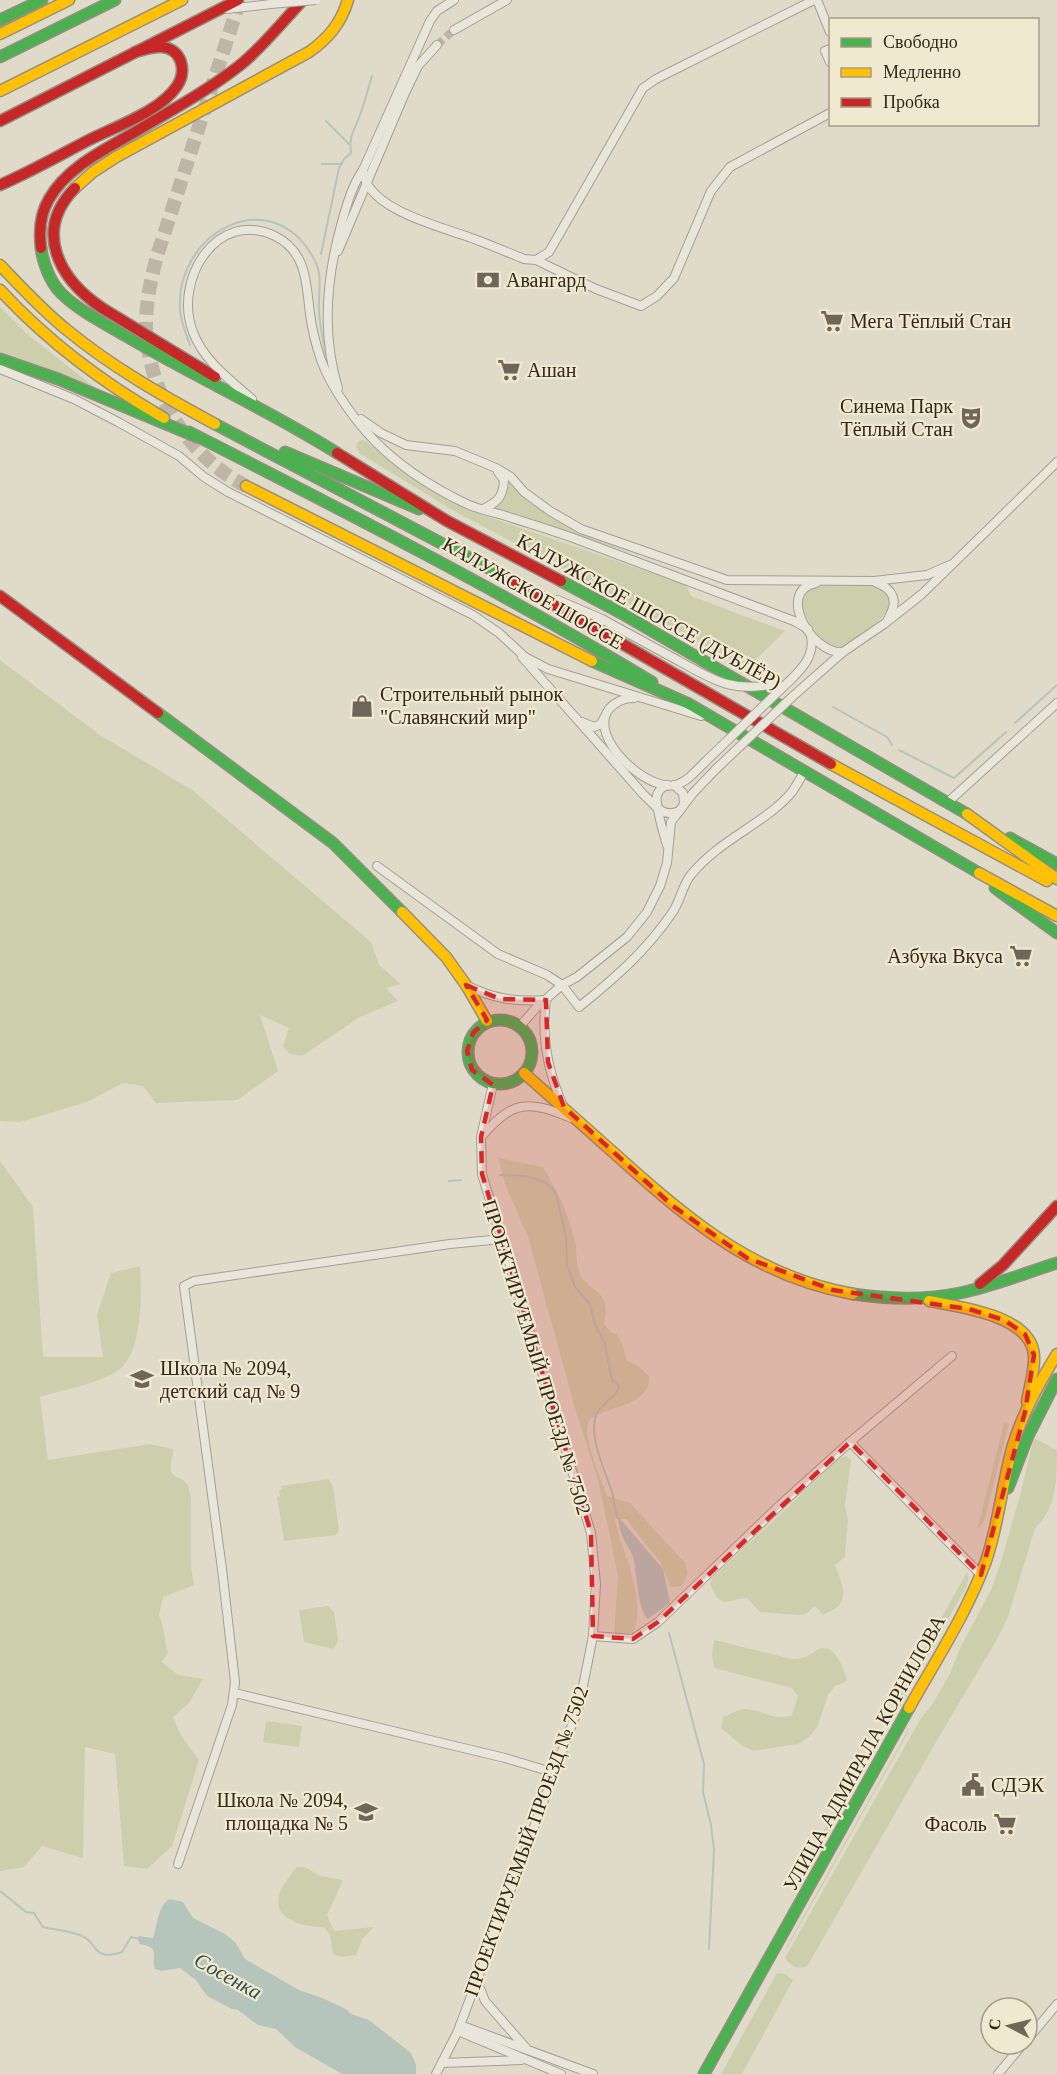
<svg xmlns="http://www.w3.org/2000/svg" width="1057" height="2074" font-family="Georgia,serif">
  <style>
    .green { fill: #cdcfac }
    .water { fill: #b5c5bc }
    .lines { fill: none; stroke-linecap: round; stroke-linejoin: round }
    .stream { stroke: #b5c5bc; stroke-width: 2 }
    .street-tunnel { stroke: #bdb6a7; stroke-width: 8; stroke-dasharray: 8 4; stroke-linecap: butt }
    .highway-tunnel { stroke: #bdb6a7; stroke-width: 14; stroke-dasharray: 14 7; stroke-linecap: butt }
    .street-casing { stroke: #a59f93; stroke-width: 10 }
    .fast-casing { stroke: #948e83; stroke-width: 13 }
    .slow-casing { stroke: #948e83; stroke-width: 13 }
    .jam-casing { stroke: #948e83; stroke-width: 13 }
    .street { stroke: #e8e5da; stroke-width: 8 }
    .fast { stroke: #4caf50; stroke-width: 10 }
    .slow { stroke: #ffc107; stroke-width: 10 }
    .jam { stroke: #c62828; stroke-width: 10 }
    .street-bridge-casing { stroke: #a59f93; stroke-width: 10; stroke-linecap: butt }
    .street-bridge { stroke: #e8e5da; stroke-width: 8 }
    .marked { fill: #d62828; fill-opacity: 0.2; stroke: #d62828; stroke-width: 4.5; stroke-dasharray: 12 8; stroke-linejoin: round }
    .labels { text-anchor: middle; stroke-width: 4.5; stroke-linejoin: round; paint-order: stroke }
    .poi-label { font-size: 20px; fill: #32281d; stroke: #f1e9cf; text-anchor: start }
    .street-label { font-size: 20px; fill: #32281d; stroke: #f1e9cf }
    .water-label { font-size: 21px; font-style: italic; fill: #2d5050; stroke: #f1e9cf }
  </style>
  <rect width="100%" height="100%" fill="#e0dac9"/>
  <g class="green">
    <polygon points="0,307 27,334 98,390 44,367 0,352"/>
    <polygon points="361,440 366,441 393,464 466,509 686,585 691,596 785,631 747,668 449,508 359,453 356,447 358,442"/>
    <path d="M509,482C551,525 587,535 641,556L495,508L504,500Z"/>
    <path d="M835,585L879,586C914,605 860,634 844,646C826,650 817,635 809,622C803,610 792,594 811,587C818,585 828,586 835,585Z"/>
    <polygon points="0,660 100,735 192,790 371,942 379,965 401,984 386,988 398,1001 360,1017 302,1056 290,1054 283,1046 289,1028 260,1015 278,1071 237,1100 156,1103 143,1086 123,1083 87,1102 20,1122 0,1121"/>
    <path d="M498,1158L543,1167C558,1193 568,1212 575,1241C577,1250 576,1260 578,1269C586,1295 613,1285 604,1324L612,1333L617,1334L623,1346L627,1361L638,1366L649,1376C652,1410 593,1406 588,1424C584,1441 601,1478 607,1496L630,1503L685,1563L688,1573L682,1586L671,1587L660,1562L626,1519H615C622,1556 648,1596 633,1633L614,1636L618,1575L598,1480L575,1408L528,1237L505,1184Z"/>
    <path d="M0,1161L33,1207L43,1357H103L97,1315L111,1273L140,1266C142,1293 143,1356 116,1372C94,1385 65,1389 40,1397L48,1460L150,1444L173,1449C174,1458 168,1465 172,1474L183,1480L188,1485L191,1498V1566L194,1585L163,1597L159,1616C165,1627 164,1641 168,1653L162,1662L178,1675L203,1679L189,1703L173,1717L182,1737L199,1760L172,1846L147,1869L124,1866L115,1754L85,1747L83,1858L42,1846L24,1867L0,1871Z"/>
    <polygon points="1004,1423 1009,1424 984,1521 977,1530"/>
    <path d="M1034,1438L1057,1450C1057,1477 1057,1509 1035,1528L1008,1617L996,1641L943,1730L808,1965C800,1972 790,1966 785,1958L920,1720L933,1703L951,1672L960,1648L991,1590L1000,1565L1021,1492Z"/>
    <path d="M846,1456L851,1460L845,1506L848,1520L845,1557L835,1565C839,1575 848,1595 840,1604C837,1609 828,1612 823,1615L815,1606L806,1614L799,1615L760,1612L747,1598C727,1599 721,1612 710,1584L712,1578L840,1458Z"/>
    <polygon points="329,1479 333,1486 339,1530 336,1535 284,1541 277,1497 280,1496 279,1491 282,1489 281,1486"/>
    <polygon points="967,1572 969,1578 966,1587 900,1707 894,1703"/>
    <polygon points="328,1606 334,1612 338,1640 334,1649 304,1642 299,1610"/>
    <path d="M714,1640L792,1659C799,1659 805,1658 811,1654C814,1653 816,1650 819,1649C835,1643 843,1668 847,1679L845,1682L835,1686L828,1695L817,1727L809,1737L798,1744L753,1751L741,1745L721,1728L723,1717C729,1715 739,1709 745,1709C761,1709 774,1722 792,1715L798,1696L792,1688L714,1668L712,1655Z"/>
    <polygon points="266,1721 302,1726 299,1747 263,1742"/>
    <polygon points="909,1728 910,1729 785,1952 787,1946"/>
    <polygon points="858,1770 860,1771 850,1796 805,1876 796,1881"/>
    <path d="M297,1867H305L320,1876L343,1880L327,1915L334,1931L374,1927L362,1939L356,1955L340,1957L333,1954L330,1935L325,1928C315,1926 301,1926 293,1921C264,1907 284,1883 297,1867Z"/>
    <polygon points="777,1973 785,1974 793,1980 742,2074 721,2074"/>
  </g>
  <g class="water">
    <path d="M616,1514L663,1569L670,1603L648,1619C637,1610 637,1571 633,1557C630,1549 625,1543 622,1536C619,1529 619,1521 616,1514Z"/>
    <path d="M170,1899L183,1902L193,1918L225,1934L235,1942L245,1959L299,1990L322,1998L346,2009L351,2014L369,2020L411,2053L416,2065V2074H342L295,2047L276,2029L258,2025L238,2010L232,2009L207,1996L196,1980L180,1968L161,1971L155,1969C150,1955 162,1948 140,1944L137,1938L139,1936L153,1938C157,1926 158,1905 170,1899Z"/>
  </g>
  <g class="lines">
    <g class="stream">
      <polyline points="326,121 349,144"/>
      <polyline points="322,164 340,164"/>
      <path d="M321,254L339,168L344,159L351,153C348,137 355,129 360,115C365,102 368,89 372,76"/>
      <path d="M190,345C186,334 181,322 180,310C175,229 275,181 315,261C323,275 318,295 319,311C320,326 323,341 326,356"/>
      <polyline points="833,707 887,737 892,745"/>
      <polyline points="1015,723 1057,685"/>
      <polyline points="899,750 954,778 1006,732"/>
      <path d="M500,1175L525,1176L545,1182L553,1189L557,1197L566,1238L567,1265L575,1287L590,1304L595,1325L604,1341L612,1380L617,1383L619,1388C614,1398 603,1403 597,1413C587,1435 605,1470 612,1492C614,1499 614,1507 617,1515"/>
      <polyline points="449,1181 461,1180"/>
      <polyline points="669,1633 704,1764 703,1792 711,1825 714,1850 709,1949"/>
      <path d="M0,1891L26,1912L34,1913L43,1927C56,1930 70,1931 82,1936C98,1942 92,1962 122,1952L131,1937L139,1939"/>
    </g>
    <polyline class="street-tunnel" points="437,45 454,30"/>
    <path class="highway-tunnel" d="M240,0L157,256C151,279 146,301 146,325C147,391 187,456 246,486"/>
    <g class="street-casing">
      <g id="street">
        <polyline points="817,0 830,32"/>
        <polyline points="227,9 271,4"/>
        <polyline points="454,30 507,0"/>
        <polyline points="830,49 825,51 830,62"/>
        <path d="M363,170C365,207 434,225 463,235C484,242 504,251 524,259L536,260L596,289L641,306L657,296L674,278L711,191L730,167L830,113"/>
        <polyline points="338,251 405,93 418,66 437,45"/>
        <polyline points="536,260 549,252 643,88 656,79 814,0"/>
        <polyline points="0,369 74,399 118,422 179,456 204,477 228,492 473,615 499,633 525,657 548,669 701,716"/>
        <path d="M338,388C321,333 327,273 343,218C348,201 353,184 363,170L430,21L437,11L454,0"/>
        <path d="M252,399C230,380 203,360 193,332C173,281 216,208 275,236C307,252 306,283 310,314C312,329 316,345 321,360C332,390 360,428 383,449C407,471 437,490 467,504C478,509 491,512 503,515C530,524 558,532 584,542C654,568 724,594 794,621L808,629"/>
        <polyline points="361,419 381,433 406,445 455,451 496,468 511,477 524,492 550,511 581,529 727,580 874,581 927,575 950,565"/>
        <path d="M483,509C498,502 503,497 504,480L498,472"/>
        <path d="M875,582C894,589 899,601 888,619"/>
        <path d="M816,583C775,591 812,655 843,652"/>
        <polyline points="558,600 602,619 679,661"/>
        <path d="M522,657L643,794C654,804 663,819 679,811"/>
        <path d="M780,690C795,675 816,660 811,636"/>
        <polyline points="792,697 843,652 884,624 922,594 1057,462"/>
        <path d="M634,698C624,698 616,701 609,709C587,738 648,792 675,785C687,782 697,770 705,762"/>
        <polyline points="582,722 594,727 601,724 604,718"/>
        <path d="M667,785C652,792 657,802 659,815C661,825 664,835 667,845"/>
        <polyline points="674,785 683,793 684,804"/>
        <polyline points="947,803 1057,703"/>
        <path d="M377,866L498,954L547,975L562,985L579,1007C614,979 647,950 672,913C680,902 682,887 690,876C718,840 765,824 792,792C796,786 800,779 804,772"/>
        <path d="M466,985C493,999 516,1002 546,1000"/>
        <path d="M546,1000C541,1036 548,1072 563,1106"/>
        <polyline points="520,1026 537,1007 562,985 577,977 627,937 647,912 660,886 667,863 671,822 693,793 716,769"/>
        <path d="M482,1136C513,1100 528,1100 571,1118"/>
        <polyline points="850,1442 981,1575"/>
        <polyline points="593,1636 633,1639 658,1622 780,1505 850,1442 952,1356"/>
        <polyline points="235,1693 505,1758 555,1773"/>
        <polyline points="178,1864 232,1705 235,1682 222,1569 184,1286 194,1281 450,1244 502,1239"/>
        <polyline points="477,1981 485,2001 526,2048"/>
        <polyline points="460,2025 593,2074"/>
        <polyline points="458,2031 561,2074"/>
        <polyline points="1027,2040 1057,2004"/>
        <polyline points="442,2063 521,2060"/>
        <polyline points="436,2074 458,2031 579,1706 593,1636 596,1584 591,1533 482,1174 481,1137 493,1084"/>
        <polyline points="998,2074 1023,2044"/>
      </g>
    </g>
    <g class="fast-casing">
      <g id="fast">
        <polyline points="0,20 42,0"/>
        <polyline points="0,57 115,0"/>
        <path d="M41,248C43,263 50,282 61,293C79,311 104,323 126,336C195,377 269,410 337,453"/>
        <polyline points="0,359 58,379 197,437"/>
        <polyline points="215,424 515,582"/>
        <path d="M189,432C346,512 501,591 652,682"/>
        <polyline points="285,452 419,509"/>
        <polyline points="561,581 621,613 967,814"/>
        <polyline points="592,661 689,704 979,873"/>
        <polyline points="158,713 333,843 402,912"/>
        <polyline points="1010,838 1057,864"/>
        <polyline points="995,888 1057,933"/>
        <circle cx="500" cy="1052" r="32"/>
        <path d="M853,1294C887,1299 926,1300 960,1293C993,1286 1025,1273 1057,1263"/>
        <polyline points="1008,1488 1028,1436 1057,1379"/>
        <polyline points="704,2074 909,1708"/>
      </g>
    </g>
    <g class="slow-casing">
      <g id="slow">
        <polyline points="0,34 69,0"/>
        <polyline points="0,91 182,0"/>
        <path d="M75,188L93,172L116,157L309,52C329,38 341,23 348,0"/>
        <path d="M0,265C21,287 42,310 67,330C112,367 163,396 215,424"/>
        <path d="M0,290C48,342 103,383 164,418"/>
        <polyline points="246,486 592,661"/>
        <polyline points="831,764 1047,881"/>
        <polyline points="967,814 1057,879"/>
        <polyline points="979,873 1057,916"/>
        <polyline points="402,912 446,957 466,985 487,1021"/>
        <path d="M524,1073C557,1102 590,1132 623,1161C693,1224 758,1277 853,1294"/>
        <path d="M929,1301C959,1307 1032,1315 1034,1356C1035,1370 1029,1388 1027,1402"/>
        <path d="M909,1708C936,1660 967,1613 986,1561C999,1523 1002,1483 1013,1445C1023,1412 1039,1383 1057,1354"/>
      </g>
    </g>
    <g class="jam-casing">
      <g id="jam">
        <polyline points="0,121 238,0"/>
        <path d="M0,185C30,172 58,156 87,141C114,127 160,112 177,86C187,71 182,49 162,47C153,46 144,50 135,52"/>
        <path d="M75,188C33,231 59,279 102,308L215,377"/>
        <path d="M41,248C39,232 40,214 49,199C67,167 104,150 135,132C170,111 207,91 239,66C260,50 284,20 303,0"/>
        <polyline points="337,453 447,521 561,581"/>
        <polyline points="515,582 831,764"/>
        <polyline points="0,596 158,713"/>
        <polyline points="980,1284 1003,1265 1057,1206"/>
      </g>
    </g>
    <use href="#street" class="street"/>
    <use href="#fast" class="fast"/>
    <use href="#slow" class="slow"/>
    <use href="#jam" class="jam"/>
    <g class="street-bridge-casing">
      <g id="street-bridge">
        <polyline points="271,4 316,0"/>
        <path d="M679,661C713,680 733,693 773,684"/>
        <polyline points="705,762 780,690"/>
        <polyline points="716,769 792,697"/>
      </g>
    </g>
    <use href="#street-bridge" class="street-bridge"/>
  </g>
  <path class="marked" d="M466,985L500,999L546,1000L548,1062L564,1107L673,1206L747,1258L833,1290L969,1309L1004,1320L1025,1334L1034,1355L1025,1412L981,1575L850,1442L658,1622L633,1639L593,1636L591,1533L482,1174L481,1137L493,1085L472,1070L467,1051L473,1033L487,1020Z"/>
  <defs>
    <g id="bank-bare" transform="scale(1.8)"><path d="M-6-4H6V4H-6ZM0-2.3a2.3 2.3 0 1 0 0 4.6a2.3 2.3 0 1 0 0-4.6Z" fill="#6f6659" stroke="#f1e9cf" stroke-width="2.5" paint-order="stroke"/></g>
    <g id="supermarket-bare" transform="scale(1.8)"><path d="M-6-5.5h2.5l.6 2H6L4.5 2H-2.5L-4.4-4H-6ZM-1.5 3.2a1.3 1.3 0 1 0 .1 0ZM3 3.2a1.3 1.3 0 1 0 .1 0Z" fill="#6f6659" stroke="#f1e9cf" stroke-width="2.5" paint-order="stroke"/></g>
    <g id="theatre-bare" transform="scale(1.8)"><path d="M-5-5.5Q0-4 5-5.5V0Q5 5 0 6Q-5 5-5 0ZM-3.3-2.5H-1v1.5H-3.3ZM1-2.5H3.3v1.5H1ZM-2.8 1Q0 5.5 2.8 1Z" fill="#6f6659" stroke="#f1e9cf" stroke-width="2.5" paint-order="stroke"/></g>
    <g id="shop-bare" transform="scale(1.8)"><path d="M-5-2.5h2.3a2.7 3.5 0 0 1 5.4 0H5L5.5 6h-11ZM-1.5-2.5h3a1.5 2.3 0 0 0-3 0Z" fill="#6f6659" stroke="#f1e9cf" stroke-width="2.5" paint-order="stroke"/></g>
    <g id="school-bare" transform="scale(1.8)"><path d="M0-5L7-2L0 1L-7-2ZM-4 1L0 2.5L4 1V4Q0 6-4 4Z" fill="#6f6659" stroke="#f1e9cf" stroke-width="2.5" paint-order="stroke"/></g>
    <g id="civic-bare" transform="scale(1.8)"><path d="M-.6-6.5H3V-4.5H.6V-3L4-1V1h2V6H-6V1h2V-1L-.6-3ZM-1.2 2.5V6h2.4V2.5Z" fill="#6f6659" stroke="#f1e9cf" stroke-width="2.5" paint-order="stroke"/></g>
  </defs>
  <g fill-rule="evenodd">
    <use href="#bank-bare" x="488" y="280"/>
    <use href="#supermarket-bare" x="832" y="321"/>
    <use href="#supermarket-bare" x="509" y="370"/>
    <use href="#theatre-bare" x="971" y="418"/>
    <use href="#shop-bare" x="362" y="706"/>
    <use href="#supermarket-bare" x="1021" y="956"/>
    <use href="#school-bare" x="142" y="1379"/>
    <use href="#civic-bare" x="973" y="1785"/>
    <use href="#school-bare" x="366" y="1812"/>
    <use href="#supermarket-bare" x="1005" y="1824"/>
  </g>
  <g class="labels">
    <g class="poi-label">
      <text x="506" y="287">Авангард</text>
      <text x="850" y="328">Мега Тёплый Cтан</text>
      <text x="527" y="377">Ашан</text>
      <text x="953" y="413" text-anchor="end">Синема Парк<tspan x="953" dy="23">Тёплый Стан</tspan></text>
      <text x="380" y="701">Строительный рынок<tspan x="380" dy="23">"Славянский мир"</tspan></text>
      <text x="1003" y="963" text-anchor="end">Азбука Вкуса</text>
      <text x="160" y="1375">Школа № 2094,<tspan x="160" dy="23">детский сад № 9</tspan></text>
      <text x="991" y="1792">СДЭК</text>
      <text x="348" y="1807" text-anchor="end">Школа № 2094,<tspan x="348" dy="23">площадка № 5</tspan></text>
      <text x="987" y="1831" text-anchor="end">Фасоль</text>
    </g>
    <g class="street-label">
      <text transform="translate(533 593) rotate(30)" y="7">КАЛУЖСКОЕ ШОССЕ</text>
      <text transform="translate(649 611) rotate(29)" y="7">КАЛУЖСКОЕ ШОССЕ (ДУБЛЁР)</text>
      <text transform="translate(537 1357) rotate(73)" y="7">ПРОЕКТИРУЕМЫЙ ПРОЕЗД № 7502</text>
      <text transform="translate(864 1753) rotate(-61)" y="7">УЛИЦА АДМИРАЛА КОРНИЛОВА</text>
      <text transform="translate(526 1841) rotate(-70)" y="7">ПРОЕКТИРУЕМЫЙ ПРОЕЗД № 7502</text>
    </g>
    <g class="water-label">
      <text transform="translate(228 1976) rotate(29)" y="7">Сосенка</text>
    </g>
  </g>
  <rect x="829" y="18" width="210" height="108" fill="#f1e9cf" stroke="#a59c88" stroke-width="1.5"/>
  <rect x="841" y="38" width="30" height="9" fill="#4caf50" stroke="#a59c88" stroke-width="1.5"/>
  <text x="883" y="48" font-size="18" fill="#32281d">Свободно</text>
  <rect x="841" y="68" width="30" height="9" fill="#ffc107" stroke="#a59c88" stroke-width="1.5"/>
  <text x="883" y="78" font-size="18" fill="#32281d">Медленно</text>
  <rect x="841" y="98" width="30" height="9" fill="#c62828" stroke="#a59c88" stroke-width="1.5"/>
  <text x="883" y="108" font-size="18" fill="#32281d">Пробка</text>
  <g transform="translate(1009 2026) rotate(277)"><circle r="28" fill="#f1e9cf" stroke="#a59c88" stroke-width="1.5"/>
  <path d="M0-4.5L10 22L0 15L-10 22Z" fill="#6f6659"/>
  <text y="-9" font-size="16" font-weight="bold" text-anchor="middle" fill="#32281d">С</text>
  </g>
</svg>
